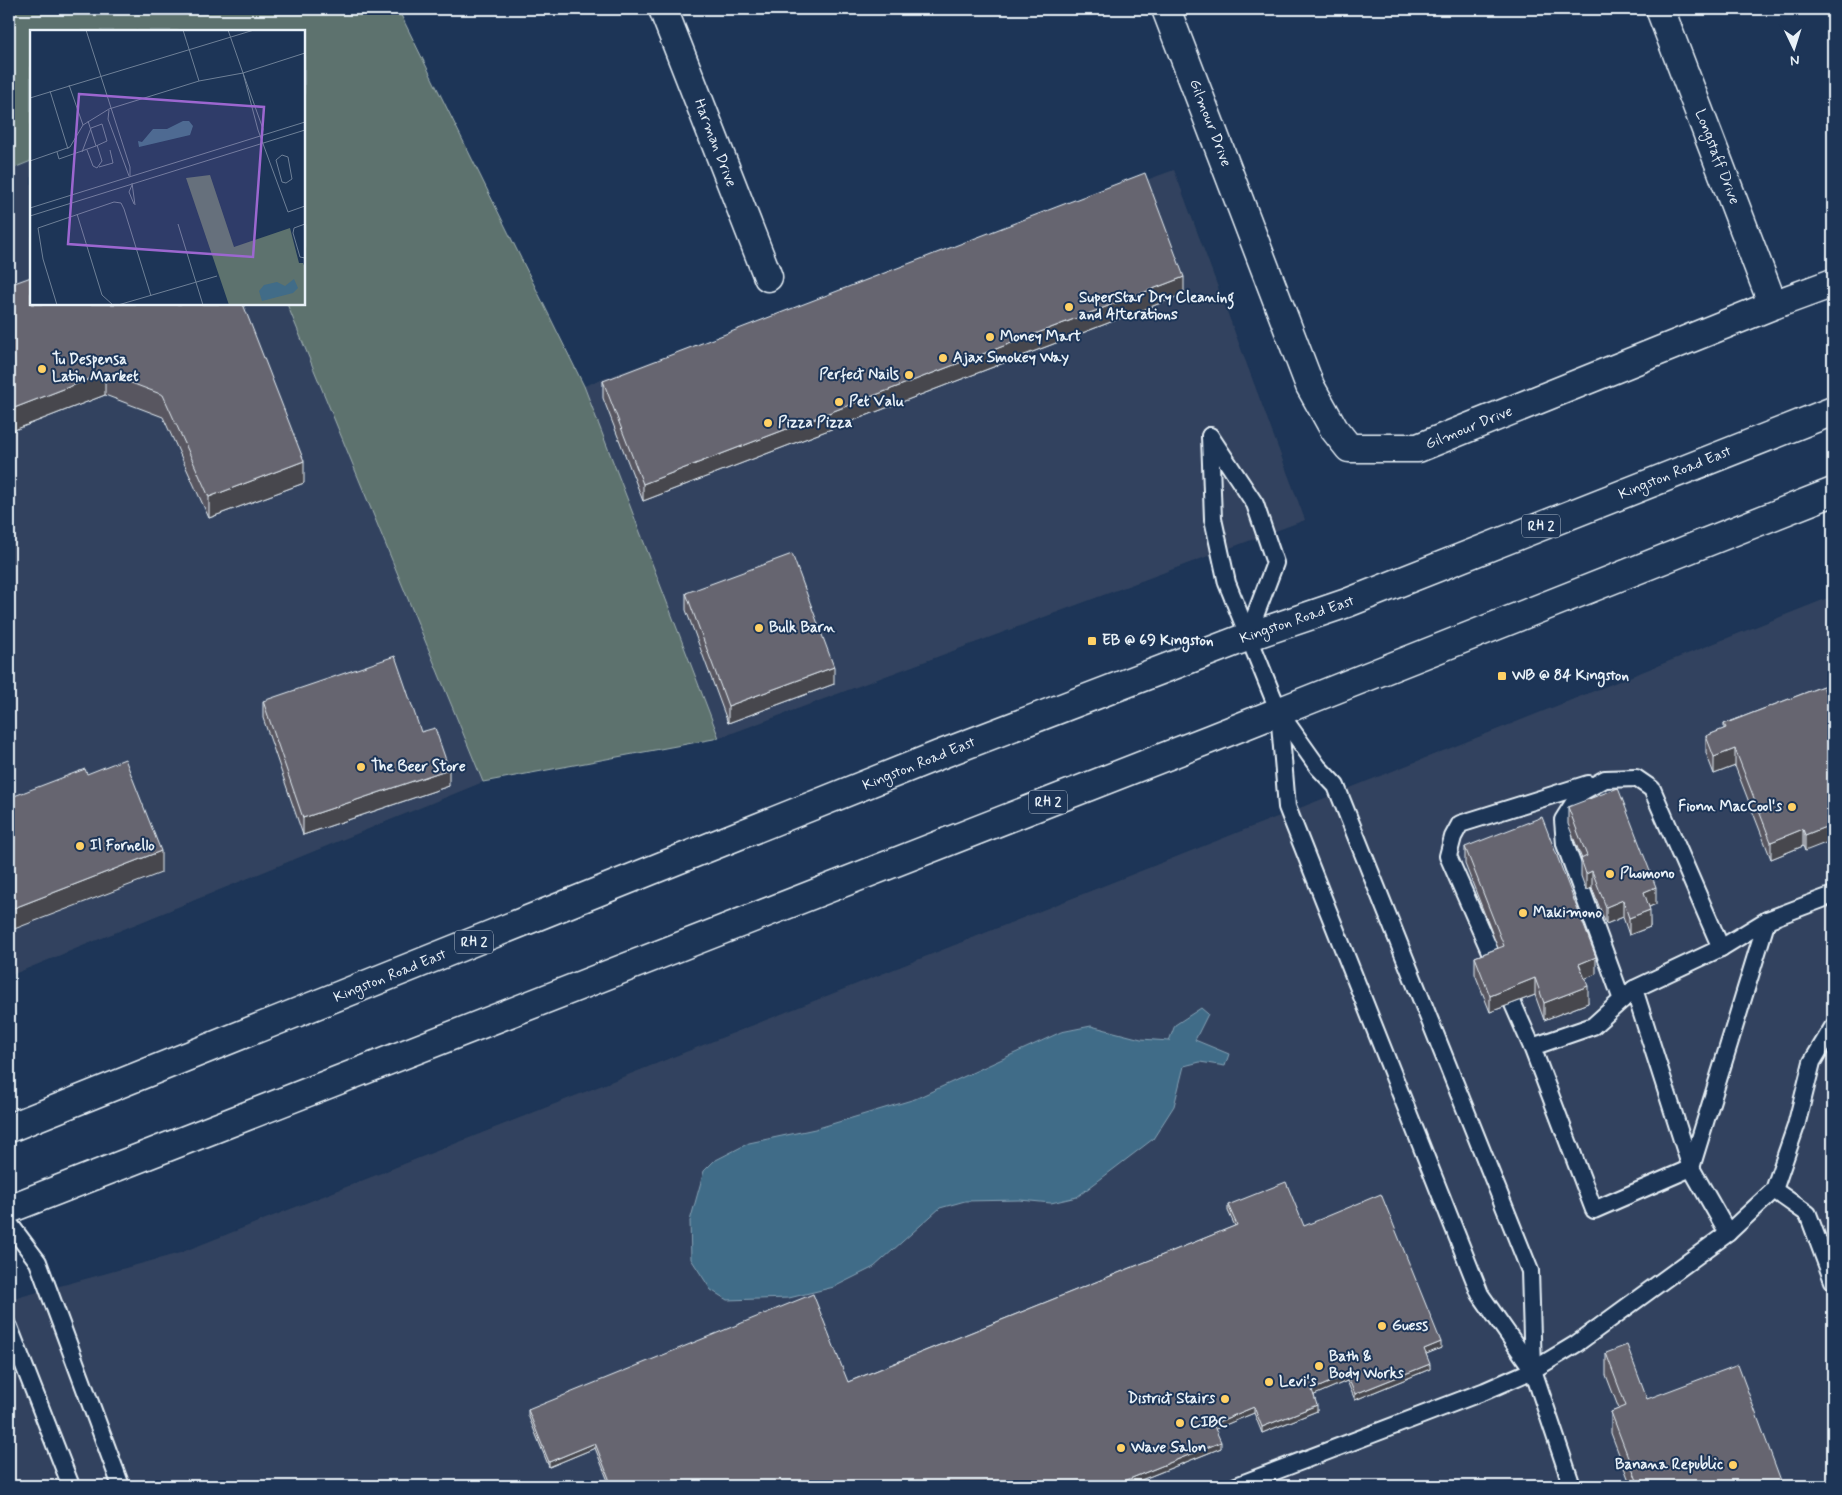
<svg xmlns="http://www.w3.org/2000/svg" width="1842" height="1495" font-family="Mynerve,sans-serif">
<style>
.built{fill:#33435e}
.green{fill:#5d726e;stroke:#a2b2b3}
.water{fill:#416c88;stroke:#84a1b5}
.lines{fill:none;stroke-linecap:round;stroke-linejoin:round}
.service-casing{stroke:#e8f1f8;stroke-width:20}
.minor-casing{stroke:#e8f1f8;stroke-width:31}
.primary-casing{stroke:#e8f1f8;stroke-width:31}
.service{stroke:#1d3557;stroke-width:16}
.minor{stroke:#1d3557;stroke-width:28}
.primary{stroke:#1d3557;stroke-width:28}
.wall{fill:#585760;stroke:#e8f1f8}
.shaded-wall{fill:#47474e;stroke:#e8f1f8}
.building{fill:#666570;stroke:#e8f1f8}
.poi-dot{fill:#ffd166;stroke:#1d3557;stroke-width:2}
.labels{text-anchor:middle;dominant-baseline:central;stroke-width:4;stroke-linejoin:round;paint-order:stroke}
.shield{fill:#1d3557;stroke:#abb9c8;stroke-width:1}
.shield-label{font-size:14px;font-weight:bold;fill:#e8f1f8}
.street-label{font-size:15px;fill:#e8f1f8;stroke:#1d3557}
.poi-label{font-size:15px;font-weight:bold;fill:#e8f1f8;stroke:#1d3557;text-anchor:start}
.inset-road{fill:none;stroke:#6e8097;stroke-width:1}
.view{fill:#9c67d0;fill-opacity:0.15;stroke:#9c67d0;stroke-width:2.5}
.inset-edge{fill:none;stroke:#e8f1f8;stroke-width:2.5}
</style>
<rect width="100%" height="100%" fill="#1d3557"/>
<filter id="ink" filterUnits="userSpaceOnUse"><feTurbulence type="fractalNoise" baseFrequency=".02" numOctaves="2"/><feDisplacementMap in="SourceGraphic" scale="10" xChannelSelector="R" yChannelSelector="G"/><feConvolveMatrix kernelMatrix="1 2 1 2 8 2 1 2 1" color-interpolation-filters="sRGB"/></filter>
<g filter="url(#ink)">
<g class="built">
<polygon points="31,161 31,304 287,304 483,782 9,976 9,170"/>
<polygon points="1174,170 1305,520 719,738 584,386"/>
<polygon points="1833,596 1833,1486 9,1486 9,1300 180,1253"/>
</g>
<polygon class="green" points="9,9 398,9 584,386 719,738 483,782 287,304 304,304 304,31 31,31 31,161 9,170"/>
<polygon class="water" points="1201,1008 1208,1014 1195,1040 1229,1054 1225,1066 1200,1062 1184,1066 1174,1106 1153,1139 1077,1197 1051,1203 1020,1200 965,1201 940,1208 874,1267 834,1287 789,1298 727,1300 711,1290 691,1259 690,1221 704,1171 714,1161 749,1143 815,1129 915,1099 1061,1032 1091,1026 1141,1039 1169,1041 1175,1025"/>
<g class="lines">
<g class="service-casing">
<g id="service">
<polyline points="1210,436 1213,519 1227,583 1279,712 1318,767 1336,786 1530,1271 1533,1370"/>
<polyline points="1210,436 1255,504 1275,563 1247,637"/>
<polyline points="1279,712 1287,807 1480,1294 1533,1370 1572,1486"/>
<polyline points="1496,965 1448,856 1453,837 1460,824 1588,784"/>
<polyline points="1634,989 1593,1026 1532,1047 1594,1210 1691,1168 1767,920"/>
<polyline points="1622,1000 1565,844 1563,820 1580,793 1605,779 1636,778 1652,789 1721,948"/>
<polyline points="1513,1004 1532,1047"/>
<polyline points="1774,1190 1808,1214 1833,1281"/>
<polyline points="9,1223 38,1262 121,1486"/>
<polyline points="1728,1233 1691,1168 1634,989 1721,948 1767,920 1833,895"/>
<polyline points="9,1327 71,1486"/>
<polyline points="1236,1486 1485,1391 1533,1370 1576,1344 1728,1233 1774,1190 1796,1126 1812,1062 1833,1027"/>
</g>
</g>
<g class="minor-casing">
<g id="minor">
<polyline points="663,9 768,277"/>
<polyline points="1166,9 1310,386 1334,429 1349,448 1418,448 1773,305 1833,283"/>
<polyline points="1660,9 1773,305"/>
</g>
</g>
<g class="primary-casing">
<g id="primary">
<polyline points="9,1128 939,755 1247,637 1347,603 1833,411"/>
<polyline points="9,1209 1210,739 1833,492"/>
</g>
</g>
<use href="#service" class="service"/>
<use href="#minor" class="minor"/>
<use href="#primary" class="primary"/>
</g>
<g class="wall">
<polygon points="9,285 304,483 209,518 163,417 105,395 9,432"/>
<polygon points="1184,294 643,501 603,398 603,381"/>
<polygon points="686,593 834,684 728,723 686,610"/>
<polygon points="1823,686 1805,851 1803,846 1771,859 1735,766 1714,774 1706,753 1706,736 1724,729 1724,724"/>
<polygon points="263,701 421,732 449,786 303,835 263,718"/>
<polygon points="1568,807 1656,904 1649,907 1650,927 1629,935 1623,917 1606,924 1592,888 1586,890 1581,876 1581,859 1582,859 1568,824"/>
<polygon points="1465,847 1596,974 1585,978 1588,1003 1544,1020 1535,995 1490,1012 1475,974 1475,957 1498,948 1465,864"/>
<polygon points="1228,1205 1304,1226 1441,1348 1426,1354 1430,1369 1355,1400 1347,1381 1314,1395 1317,1411 1262,1433 1254,1413 1215,1429 1221,1448 1126,1486 610,1486 595,1448 549,1467 528,1415 528,1410 848,1382 1235,1226 1228,1211"/>
<polygon points="1606,1353 1647,1399 1783,1486 1631,1486 1611,1433 1611,1412 1619,1409 1606,1375"/>
</g>
<g class="shaded-wall">
<polygon points="1184,277 1184,294 643,501 643,484"/>
<polygon points="105,373 105,395 9,432 9,410"/>
<polygon points="304,461 304,483 209,518 209,497"/>
<polygon points="834,667 834,684 728,723 728,706"/>
<polygon points="1735,749 1735,766 1714,774 1714,757"/>
<polygon points="449,769 449,786 303,835 303,818"/>
<polygon points="1833,824 1833,840 1805,851 1805,835"/>
<polygon points="1803,829 1803,846 1771,859 1771,842"/>
<polygon points="161,851 161,873 9,931 9,910"/>
<polygon points="1592,871 1592,888 1586,890 1586,874"/>
<polygon points="1656,887 1656,904 1644,909 1644,892"/>
<polygon points="1623,900 1623,917 1606,924 1606,907"/>
<polygon points="1650,910 1650,927 1629,935 1629,918"/>
<polygon points="1596,957 1596,974 1579,981 1579,964"/>
<polygon points="1535,978 1535,995 1490,1012 1490,996"/>
<polygon points="1588,986 1588,1003 1544,1020 1544,1003"/>
<polygon points="1441,1342 1441,1348 1424,1355 1424,1349"/>
<polygon points="1430,1364 1430,1369 1355,1400 1355,1394"/>
<polygon points="1347,1375 1347,1381 1312,1396 1312,1390"/>
<polygon points="1317,1405 1317,1411 1262,1433 1262,1427"/>
<polygon points="1254,1407 1254,1413 1213,1430 1213,1424"/>
<polygon points="1221,1442 1221,1448 1126,1486 1112,1486"/>
<polygon points="595,1443 595,1448 549,1467 549,1462"/>
</g>
<g class="building">
<polygon points="1145,173 1184,277 643,484 603,381"/>
<polygon points="31,277 31,304 243,304 304,461 209,497 163,395 105,373 9,410 9,285"/>
<polygon points="792,554 834,667 728,706 686,593"/>
<polygon points="395,656 421,732 435,728 449,769 303,818 263,701"/>
<polygon points="1823,686 1833,712 1833,824 1805,835 1803,829 1771,842 1735,749 1714,757 1706,736 1726,728 1724,724"/>
<polygon points="125,759 161,851 9,910 9,798 85,769 87,774"/>
<polygon points="1618,788 1656,887 1644,892 1650,910 1629,918 1623,900 1606,907 1592,871 1586,874 1581,859 1587,856 1568,807"/>
<polygon points="1542,817 1596,957 1579,964 1588,986 1544,1003 1535,978 1490,996 1475,957 1504,946 1465,847"/>
<polygon points="1286,1182 1304,1226 1381,1194 1441,1342 1424,1349 1430,1364 1355,1394 1347,1375 1312,1390 1317,1405 1262,1427 1254,1407 1213,1424 1221,1442 1112,1486 612,1486 595,1443 549,1462 528,1410 813,1294 848,1382 1237,1225 1228,1205"/>
<polygon points="1627,1345 1647,1399 1738,1365 1783,1486 1639,1486 1611,1412 1626,1406 1606,1353"/>
</g>
</g>
<g class="poi-dot">
<circle cx="1069" cy="307" r="5"/>
<circle cx="990" cy="337" r="5"/>
<circle cx="943" cy="358" r="5"/>
<circle cx="42" cy="369" r="5"/>
<circle cx="909" cy="375" r="5"/>
<circle cx="839" cy="402" r="5"/>
<circle cx="768" cy="423" r="5"/>
<circle cx="759" cy="628" r="5"/>
<rect x="1087" y="636" width="10" height="10" rx="2.5"/>
<rect x="1497" y="671" width="10" height="10" rx="2.5"/>
<circle cx="361" cy="767" r="5"/>
<circle cx="1792" cy="807" r="5"/>
<circle cx="80" cy="846" r="5"/>
<circle cx="1610" cy="874" r="5"/>
<circle cx="1523" cy="913" r="5"/>
<circle cx="1382" cy="1326" r="5"/>
<circle cx="1319" cy="1366" r="5"/>
<circle cx="1269" cy="1382" r="5"/>
<circle cx="1225" cy="1399" r="5"/>
<circle cx="1180" cy="1423" r="5"/>
<circle cx="1121" cy="1448" r="5"/>
<circle cx="1733" cy="1465" r="5"/>
</g>
<g class="labels">
<g class="shield">
<rect x="1522" y="514.5" width="38" height="23" rx="4"/>
<rect x="1029" y="790.5" width="38" height="23" rx="4"/>
<rect x="455" y="930.5" width="38" height="23" rx="4"/>
</g>
<g class="shield-label">
<text x="1541" y="526">RH 2</text>
<text x="1048" y="802">RH 2</text>
<text x="474" y="942">RH 2</text>
</g>
<g class="street-label">
<text transform="translate(1210 123) rotate(69)">Gilmour Drive</text>
<text transform="translate(715 143) rotate(69)">Harman Drive</text>
<text transform="translate(1717 157) rotate(69)">Longstaff Drive</text>
<text transform="translate(1469 428) rotate(-22)">Gilmour Drive</text>
<text transform="translate(1675 473) rotate(-22)">Kingston Road East</text>
<text transform="translate(1297 620) rotate(-19)">Kingston Road East</text>
<text transform="translate(919 764) rotate(-22)">Kingston Road East</text>
<text transform="translate(390 976) rotate(-22)">Kingston Road East</text>
</g>
<g class="poi-label">
<text x="1079" y="298">SuperStar Dry Cleaning<tspan x="1079" dy="17">and Alterations</tspan></text>
<text x="1000" y="337">Money Mart</text>
<text x="953" y="358">Ajax Smokey Way</text>
<text x="52" y="360">Tu Despensa<tspan x="52" dy="17">Latin Market</tspan></text>
<text x="899" y="375" text-anchor="end">Perfect Nails</text>
<text x="849" y="402">Pet Valu</text>
<text x="778" y="423">Pizza Pizza</text>
<text x="769" y="628">Bulk Barn</text>
<text x="1102" y="641">EB @ 69 Kingston</text>
<text x="1512" y="676">WB @ 84 Kingston</text>
<text x="371" y="767">The Beer Store</text>
<text x="1782" y="807" text-anchor="end">Fionn MacCool's</text>
<text x="90" y="846">Il Fornello</text>
<text x="1620" y="874">Phomono</text>
<text x="1533" y="913">Makimono</text>
<text x="1392" y="1326">Guess</text>
<text x="1329" y="1357">Bath &amp;<tspan x="1329" dy="17">Body Works</tspan></text>
<text x="1279" y="1382">Levi's</text>
<text x="1215" y="1399" text-anchor="end">District Stairs</text>
<text x="1190" y="1423">CIBC</text>
<text x="1131" y="1448">Wave Salon</text>
<text x="1723" y="1465" text-anchor="end">Banana Republic</text>
</g>
</g>
<g transform="translate(30 30)">
<rect width="275" height="275" fill="#1d3557"/>
<path d="M180,145L204,217L260,198L269,233H273L275,238V275H199L156,148Z" fill="#5d726e"/>
<path d="M153,91H159L163,96L160,105L109,117L108,111L112,112L123,99H137ZM264,249L268,258L263,263L232,271L229,261L234,255L247,252L255,256Z" fill="#416c88"/>
<path class="inset-road" d="M56,0L100,137V147M153,0L169,51M198,0L213,43L275,23M213,43L228,100L258,182L275,176M213,43L233,99L232,105M39,55L53,95M20,61L38,119M0,68L224,0M79,80L78,89L99,146M57,120L63,136L67,138L72,131L67,115M27,122L29,129L66,116L58,91M52,122L61,98L72,94L77,111L66,116M252,125L258,127L262,149L256,153L252,152L246,130ZM0,131L40,117L53,95L79,79L169,51L213,43M69,137L83,133L80,120M102,153L105,175M102,155L99,162L104,174M0,178L275,92M47,184L72,265L83,275M0,186L275,100M148,194L173,275M275,194L264,198L263,203L270,227L275,228M27,275L13,229L8,198L84,172L91,173L94,179L121,266M88,275L187,246"/>
<path class="view" d="M49,64L234,77L223,227L38,214Z"/>
<rect width="275" height="275" class="inset-edge"/>
</g>
<rect width="1842" height="1495" fill="none" stroke="#1d3557" stroke-width="30"/>
<rect x="15" y="15" width="1812" height="1465" fill="none" stroke="#e8f1f8" stroke-width="2" filter="url(#ink)"/>
<g transform="translate(1794 48) rotate(176)" stroke="#1d3557" stroke-width="4" paint-order="stroke">
<path d="M0-4L9 19L0 12L-9 19Z" fill="#e8f1f8"/>
<text y="-8" font-size="14" font-weight="bold" text-anchor="middle" fill="#e8f1f8">N</text>
</g>
</svg>
